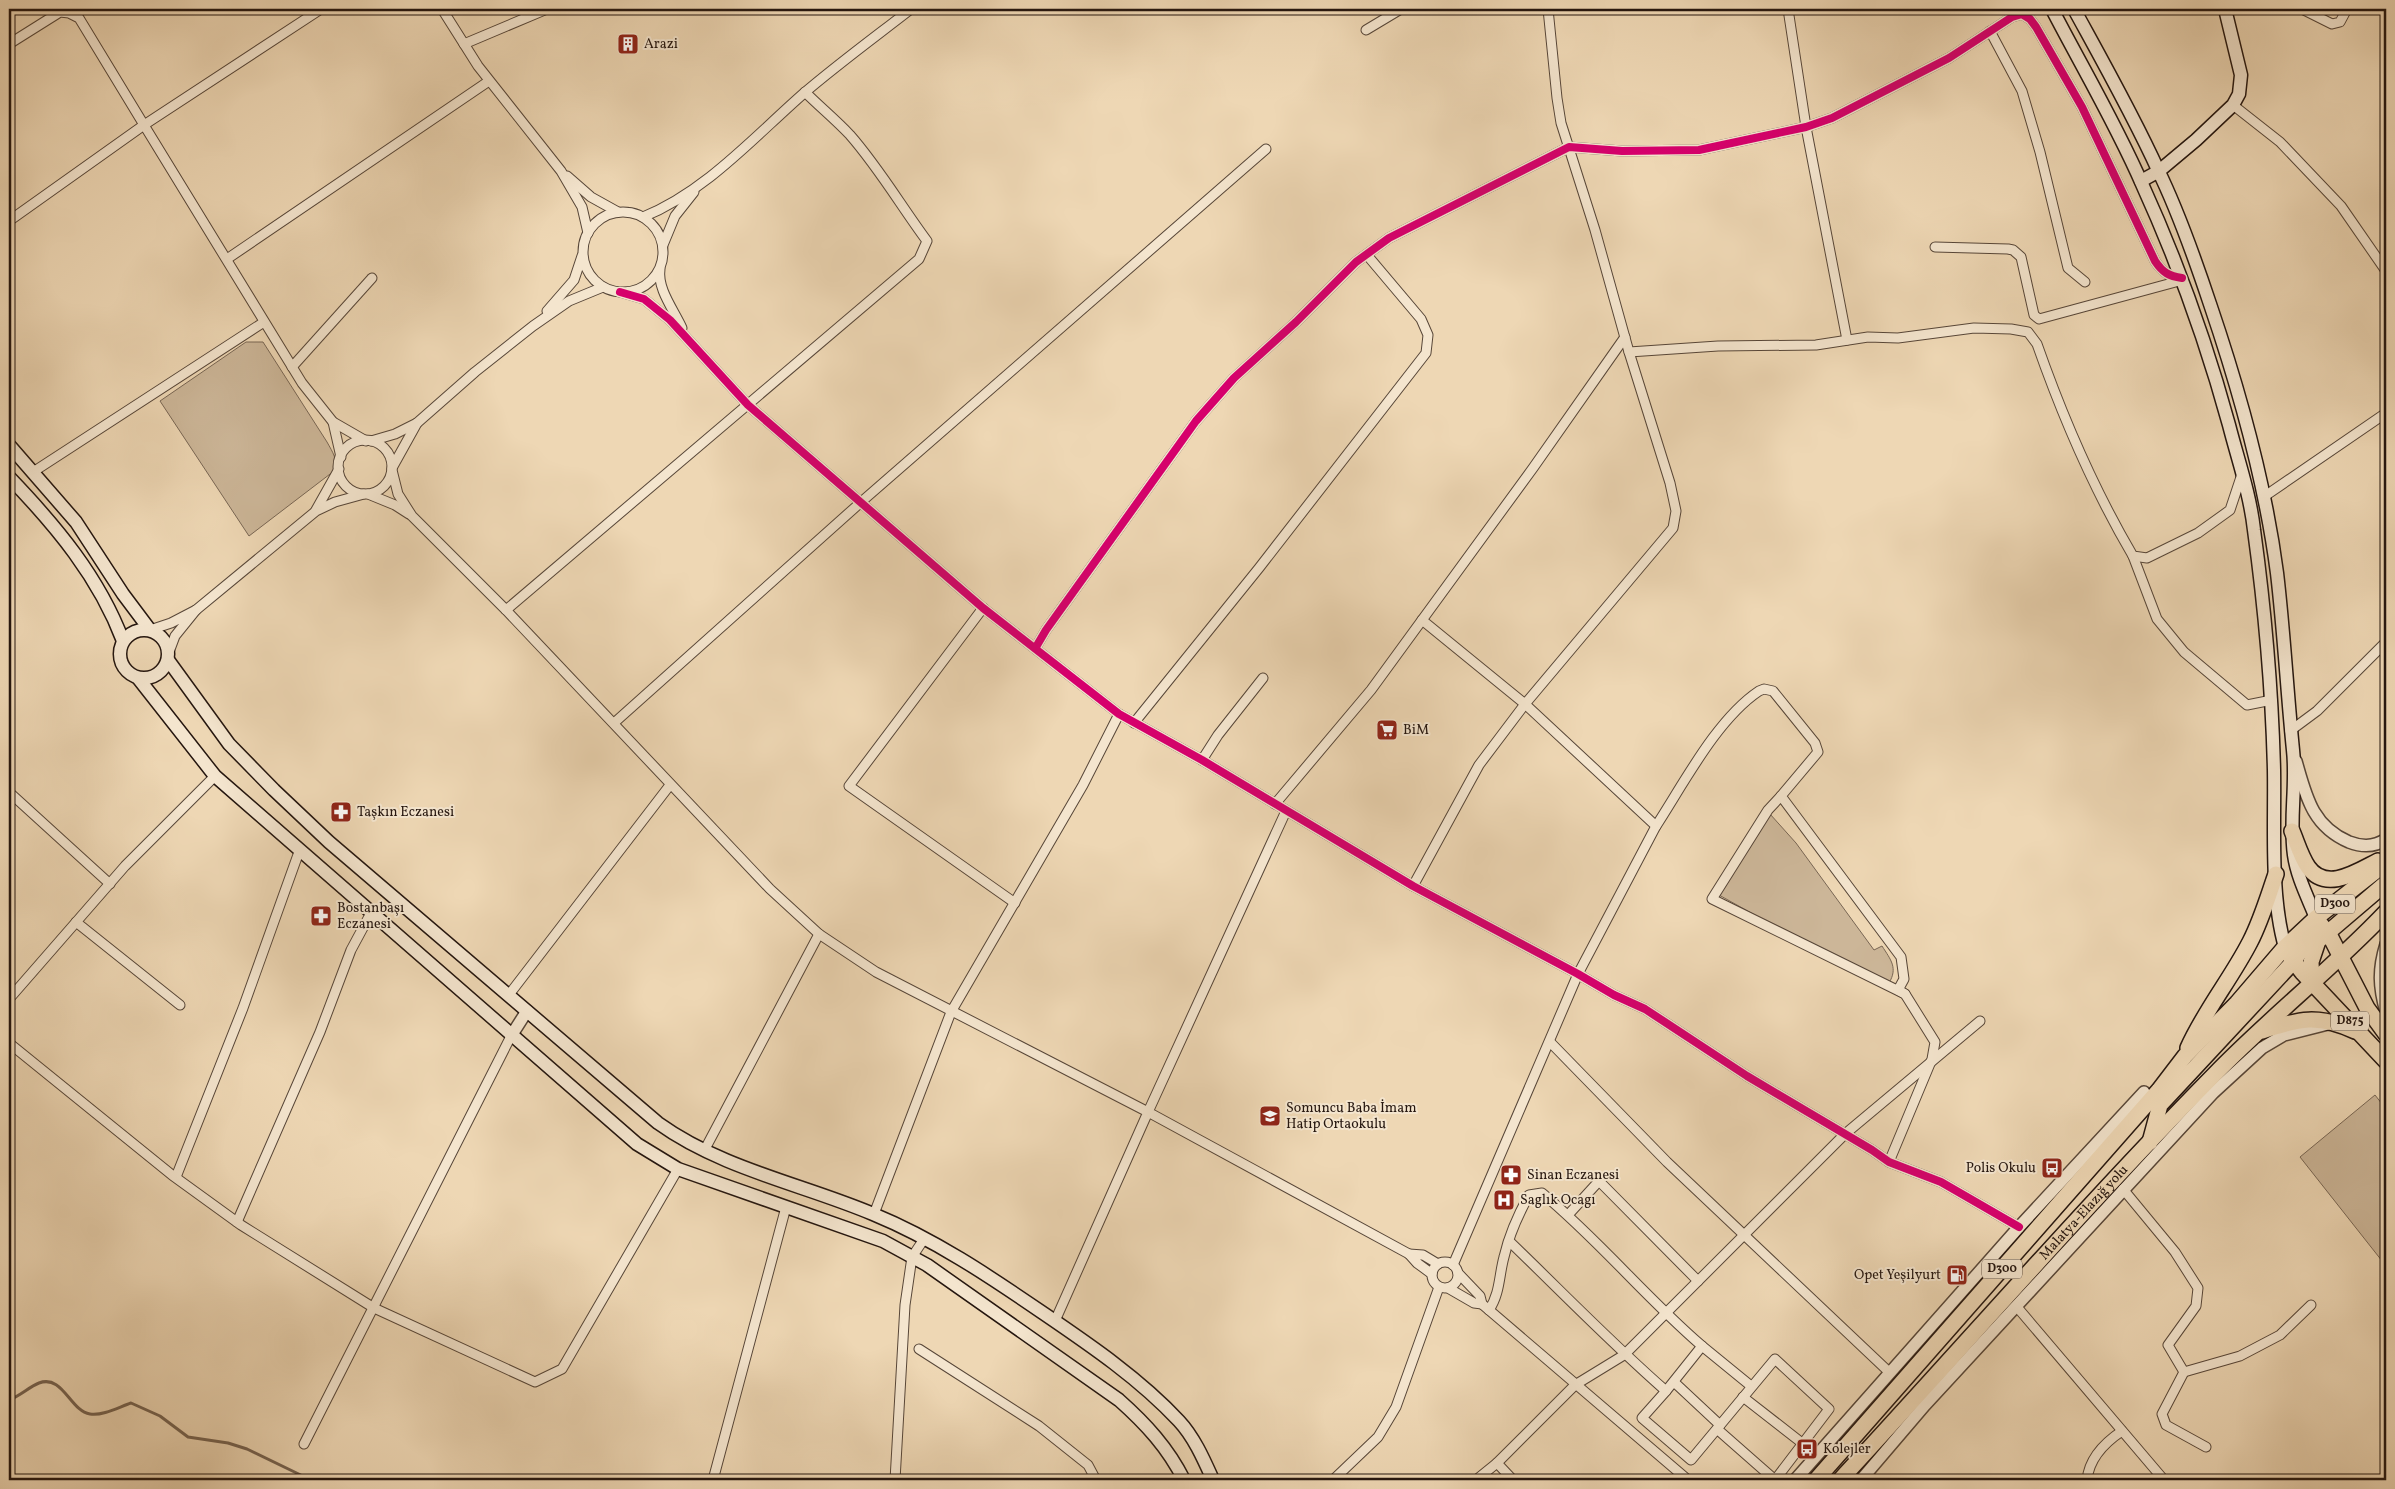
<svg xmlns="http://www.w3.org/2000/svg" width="2395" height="1489" font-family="Vollkorn,serif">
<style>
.green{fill:#ccb698;stroke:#786654}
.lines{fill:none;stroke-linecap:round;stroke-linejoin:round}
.stream{stroke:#756250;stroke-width:3}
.minor-casing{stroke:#574638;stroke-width:11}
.tertiary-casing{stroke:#574638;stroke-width:14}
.secondary-casing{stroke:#25160f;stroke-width:15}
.trunk-casing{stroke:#25160f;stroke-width:18}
.minor{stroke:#f4e5ce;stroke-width:9}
.tertiary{stroke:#f4e5ce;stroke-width:11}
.secondary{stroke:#f4e5ce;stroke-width:12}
.trunk{stroke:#eed7b4;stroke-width:15}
.cycleway-casing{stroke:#f4e5ce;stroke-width:11}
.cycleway{stroke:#d6006c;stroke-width:8}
.labels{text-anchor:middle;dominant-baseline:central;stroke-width:4;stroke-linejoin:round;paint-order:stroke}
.shield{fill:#f4e5ce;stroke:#635448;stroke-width:1}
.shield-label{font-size:12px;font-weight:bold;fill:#25160f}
.poi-label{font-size:14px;fill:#25160f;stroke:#f4e5ce;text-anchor:start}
.street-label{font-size:14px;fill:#25160f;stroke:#f4e5ce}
</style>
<rect width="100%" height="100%" fill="#eed7b4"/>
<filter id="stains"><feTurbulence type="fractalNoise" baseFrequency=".004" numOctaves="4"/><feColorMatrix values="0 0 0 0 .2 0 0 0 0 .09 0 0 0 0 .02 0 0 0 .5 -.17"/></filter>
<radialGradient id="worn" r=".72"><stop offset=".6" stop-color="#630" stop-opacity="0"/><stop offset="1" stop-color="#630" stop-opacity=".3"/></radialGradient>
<g class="green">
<path d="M246,342H263L327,442C333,453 338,459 334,471L249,536L160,401Z"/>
<path d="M1770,814L1796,843L1874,950L1882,946C1891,960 1898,968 1889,983L1882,986L1719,895Z"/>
<polygon points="2375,1095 2386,1109 2386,1266 2300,1157"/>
</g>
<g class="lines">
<path class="stream" d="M9,1400C20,1396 29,1387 39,1383C63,1374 70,1411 90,1414C103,1416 119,1407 131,1403L160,1416L188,1437L228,1443L247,1449L311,1480"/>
<g class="minor-casing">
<g id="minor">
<polyline points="442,9 478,66 561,171 582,207 588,233"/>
<polyline points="1788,9 1806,127 1847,340"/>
<polyline points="2302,9 2332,24 2340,22 2347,9"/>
<polyline points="1366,30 1401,9"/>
<polyline points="1990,31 2022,91 2040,152 2068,268 2085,282"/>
<polyline points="9,44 60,12 69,13 79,18 144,125 321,9"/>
<polyline points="464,44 547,9"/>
<polyline points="2233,105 2280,142 2341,206 2386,271"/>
<polyline points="567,176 591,197 618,212"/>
<circle cx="623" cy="252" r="40"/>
<path d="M643,217C705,192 753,138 803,94C838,64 875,37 911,9"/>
<polyline points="9,221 144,125 302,383 333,422 366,441"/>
<polyline points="663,245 675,216 694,192"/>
<polyline points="1935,247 2008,249 2013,250 2021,257 2034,315 2039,319 2183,280"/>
<polyline points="227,259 489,81"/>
<path d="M660,269C657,289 674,310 682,328"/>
<polyline points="620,292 644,299 670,320 748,405 983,608 1119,714 1202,760 1413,886 1578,974 1614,995 1645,1009 1747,1076 1872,1150 1889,1162 1941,1182 2019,1227"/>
<polyline points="547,311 574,280 582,256"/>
<path d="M1629,352L1718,346L1816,345L1868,337L1898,338L1974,328L2011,329L2028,332L2037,344C2063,418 2093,488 2133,556L2147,558L2198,533L2230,510L2242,474"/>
<polyline points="292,367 372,278"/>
<polyline points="333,422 341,457"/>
<circle cx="365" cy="467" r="27"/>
<polyline points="371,441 395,434 417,423"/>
<polyline points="392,468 417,423 475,372 533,326 569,301 603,287"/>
<polyline points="392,470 398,494 412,516 506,610 770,889 819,934 876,972 1148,1112 1055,1321"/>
<polyline points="33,472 264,322"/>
<polyline points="368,494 395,505 409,514"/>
<polyline points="2265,496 2386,413"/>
<polyline points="316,510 339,469"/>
<polyline points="2133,556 2157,619 2184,652 2247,705 2272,700"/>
<polyline points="983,608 849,786 1015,903"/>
<polyline points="196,610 316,511 335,502 364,494"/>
<path d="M506,610L919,259L927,241C901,206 879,168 850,135C836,120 820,107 805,92"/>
<polyline points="1422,620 1525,704 1656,826 1578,974 1453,1265"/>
<polyline points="150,630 171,623 196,610 175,636 169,652"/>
<path d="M1036,647L1046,630L1196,421L1234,378L1296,322L1356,262L1389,238L1569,147L1622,151L1699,150L1806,127L1832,118L1949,58L2012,17L2022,14L2030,19L2036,27L2082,107L2155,261C2163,273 2169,276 2182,278"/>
<polyline points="614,723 860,503 1266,149"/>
<polyline points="1134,723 1259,568 1426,353 1428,335 1421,319 1367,255"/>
<polyline points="2290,731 2317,711 2386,642"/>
<polyline points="1202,760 1218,735 1263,678"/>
<polyline points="9,792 110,884"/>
<polyline points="1781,796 1768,810 1712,899 1905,994 1935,1042 1932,1059 1889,1162"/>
<polyline points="1275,804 1371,690 1533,468 1625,337"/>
<polyline points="1286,811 1148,1112 1409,1254"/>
<path d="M1656,826C1684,783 1717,719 1759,691L1764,689L1773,691L1815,743L1818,752L1781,796L1901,957L1904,979L1898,990L1905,994"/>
<polyline points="1413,886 1479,765 1525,704 1673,528 1676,511 1670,483 1629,352 1595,230 1561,123 1557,98 1548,9"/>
<polyline points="76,922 180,1005"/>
<polyline points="508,996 670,785"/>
<polyline points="9,999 125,866 215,776"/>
<polyline points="1550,1042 1667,1162 1889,1372"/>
<polyline points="9,1043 172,1175 241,1225 374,1308 535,1382 562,1369 678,1169"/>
<polyline points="704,1151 819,934"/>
<polyline points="176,1177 243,1008 300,849"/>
<polyline points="2123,1189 2175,1252 2198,1288 2196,1306 2168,1345 2184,1372 2162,1414 2166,1425 2206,1447"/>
<polyline points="874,1214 951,1012 1083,785 1119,714"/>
<polyline points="1568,1215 1599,1181 1698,1281"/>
<polyline points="237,1222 320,1032 351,950 372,911"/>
<path d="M1509,1241C1561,1291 1611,1343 1666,1391L1702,1346L1751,1386"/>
<circle cx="1445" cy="1275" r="13"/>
<polyline points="1432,1274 1417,1263 1409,1254 1423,1255 1438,1264"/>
<polyline points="1448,1288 1474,1303 1482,1304 1480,1296 1458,1273"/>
<polyline points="1482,1304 1688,1480"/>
<polyline points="2017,1307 2164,1480"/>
<path d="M1489,1310C1500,1294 1499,1275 1504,1257C1509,1235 1518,1215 1529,1195L1542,1193C1599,1240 1646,1298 1702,1346"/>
<polyline points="919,1349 1039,1426 1088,1465 1096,1480"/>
<polyline points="2184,1372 2240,1356 2280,1335 2311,1305"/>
<polyline points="1674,1382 1720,1425"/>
<polyline points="1666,1391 1642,1418 1691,1460 1775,1359 1829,1409 1775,1480 1717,1429"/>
<polyline points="1743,1397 1802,1443"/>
<polyline points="304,1444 511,1036"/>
<polyline points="713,1480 786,1207"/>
<polyline points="895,1480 905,1305 912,1257 924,1239"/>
<polyline points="1333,1480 1378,1437 1396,1407 1439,1287"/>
<polyline points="1476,1480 1497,1463"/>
<polyline points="1513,1480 1497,1463 1575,1385 1624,1355 1845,1134 1980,1021"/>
<path d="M2087,1480C2089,1459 2104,1443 2122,1431"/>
</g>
</g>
<g class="tertiary-casing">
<g id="tertiary">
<path d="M2296,761C2306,796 2312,826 2349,842C2362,847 2375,847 2386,839"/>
<path d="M2386,944C2378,970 2379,987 2386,1012"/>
<polyline points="511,1036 527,1011"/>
<polyline points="1795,1480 2019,1227 2144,1092"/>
<polyline points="1861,1480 1925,1405 2213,1093 2262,1048 2284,1035 2328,1024"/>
</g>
</g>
<g class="secondary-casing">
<g id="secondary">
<path d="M2052,9C2082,67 2116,124 2142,184C2178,263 2206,341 2229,425C2238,460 2250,494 2254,530C2265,610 2272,690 2274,770C2275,825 2270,895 2285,947"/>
<path d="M2074,9C2103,62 2133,115 2158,170C2179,213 2195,259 2210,304C2240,392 2265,481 2277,573C2284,632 2287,691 2293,750C2297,785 2289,820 2294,855C2297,877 2308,898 2316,918"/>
<polyline points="2141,181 2159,171 2196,140 2233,105 2239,94 2241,75 2225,9"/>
<polyline points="9,445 76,522 123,594 150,630"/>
<path d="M9,477C56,526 99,577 123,641"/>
<circle cx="144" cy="654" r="24"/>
<path d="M168,660L229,744L274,790L329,842L658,1123C722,1169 802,1184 873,1214C934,1239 989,1276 1043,1313C1090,1345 1140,1379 1179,1421C1194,1437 1204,1460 1213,1480"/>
<path d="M138,678L215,776L637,1144L678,1169L883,1241L927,1265L1119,1400C1146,1424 1168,1448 1184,1480"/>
</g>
</g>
<g class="trunk-casing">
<g id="trunk">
<path d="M2292,831C2297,843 2301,857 2308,867C2326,893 2358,871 2378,861"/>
<polyline points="2316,918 2330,936 2367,1008 2386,1034"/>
<polyline points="2289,955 2302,972 2386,1061"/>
<polyline points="2312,982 2311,962 2318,941 2386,883"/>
<path d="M2262,1031C2299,1019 2318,1014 2355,1031"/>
<path d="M2188,1048C2205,1010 2231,979 2250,942C2261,921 2268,897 2276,874"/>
<polyline points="2150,1142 2160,1105 2293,962 2308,940 2315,922"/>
<polyline points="1816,1480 2159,1090 2185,1056 2237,1003 2285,947 2316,918 2386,863"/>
<path id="s1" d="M1840,1480C1965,1345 2085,1206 2214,1075C2269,1018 2332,969 2386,912"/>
</g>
</g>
<use href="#minor" class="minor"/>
<use href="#tertiary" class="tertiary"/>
<use href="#secondary" class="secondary"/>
<use href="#trunk" class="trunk"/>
<g class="cycleway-casing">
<g id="cycleway">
<polyline points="620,292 644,299 670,320 748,405 983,608 1119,714 1202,760 1413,886 1578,974 1614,995 1645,1009 1747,1076 1872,1150 1889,1162 1941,1182 2019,1227"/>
<path d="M1036,647L1046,630L1196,421L1234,378L1296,322L1356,262L1389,238L1569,147L1622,151L1699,150L1806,127L1832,118L1949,58L2012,17L2022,14L2030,19L2036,27L2082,107L2155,261C2163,273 2169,276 2182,278"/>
</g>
</g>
<use href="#cycleway" class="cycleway"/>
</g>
<defs>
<g id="building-square" transform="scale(1.125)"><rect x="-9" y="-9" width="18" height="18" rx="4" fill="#8f2418" stroke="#f4e5ce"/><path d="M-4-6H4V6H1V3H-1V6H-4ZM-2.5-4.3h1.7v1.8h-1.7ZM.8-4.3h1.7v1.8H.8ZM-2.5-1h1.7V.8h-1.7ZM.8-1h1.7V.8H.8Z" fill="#fff"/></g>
<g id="supermarket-square" transform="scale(1.125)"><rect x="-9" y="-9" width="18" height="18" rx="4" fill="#8f2418" stroke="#f4e5ce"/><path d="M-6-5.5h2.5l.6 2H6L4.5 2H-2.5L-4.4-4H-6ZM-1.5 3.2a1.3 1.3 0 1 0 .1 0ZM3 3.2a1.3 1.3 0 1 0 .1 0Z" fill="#fff"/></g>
<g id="pharmacy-square" transform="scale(1.125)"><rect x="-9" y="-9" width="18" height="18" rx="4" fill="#8f2418" stroke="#f4e5ce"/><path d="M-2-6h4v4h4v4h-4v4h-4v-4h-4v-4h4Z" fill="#fff"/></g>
<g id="school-square" transform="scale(1.125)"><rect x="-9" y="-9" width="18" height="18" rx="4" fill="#8f2418" stroke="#f4e5ce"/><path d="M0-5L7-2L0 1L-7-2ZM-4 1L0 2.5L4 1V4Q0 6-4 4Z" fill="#fff"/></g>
<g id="bus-square" transform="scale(1.125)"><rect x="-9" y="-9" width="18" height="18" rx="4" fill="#8f2418" stroke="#f4e5ce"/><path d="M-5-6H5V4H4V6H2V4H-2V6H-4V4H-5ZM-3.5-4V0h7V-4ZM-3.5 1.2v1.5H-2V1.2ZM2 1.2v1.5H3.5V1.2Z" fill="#fff"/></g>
<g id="hospital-square" transform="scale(1.125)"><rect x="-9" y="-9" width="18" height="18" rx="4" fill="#8f2418" stroke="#f4e5ce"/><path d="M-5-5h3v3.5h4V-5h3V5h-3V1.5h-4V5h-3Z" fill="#fff"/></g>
<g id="fuel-square" transform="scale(1.125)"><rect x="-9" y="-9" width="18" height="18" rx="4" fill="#8f2418" stroke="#f4e5ce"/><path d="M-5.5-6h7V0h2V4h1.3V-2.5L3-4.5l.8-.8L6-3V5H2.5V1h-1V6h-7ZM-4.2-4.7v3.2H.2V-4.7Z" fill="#fff"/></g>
</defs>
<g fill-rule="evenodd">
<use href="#building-square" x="628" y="44"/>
<use href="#supermarket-square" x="1387" y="730"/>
<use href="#pharmacy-square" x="341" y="812"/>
<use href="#pharmacy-square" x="321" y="916"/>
<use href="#school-square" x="1270" y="1116"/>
<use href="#bus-square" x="2052" y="1168"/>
<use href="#pharmacy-square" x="1511" y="1175"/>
<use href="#hospital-square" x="1504" y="1200"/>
<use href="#fuel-square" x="1957" y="1275"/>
<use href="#bus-square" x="1807" y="1449"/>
</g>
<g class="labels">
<g class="shield">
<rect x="2315" y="894.5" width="40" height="19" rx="4"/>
<rect x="2331" y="1011.5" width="38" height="19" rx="4"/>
<rect x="1982" y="1259.5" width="40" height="19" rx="4"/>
</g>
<g class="shield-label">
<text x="2335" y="904">D300</text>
<text x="2350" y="1021">D875</text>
<text x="2002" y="1269">D300</text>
</g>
<g class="poi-label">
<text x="644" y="44">Arazi</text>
<text x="1403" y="730">BiM</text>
<text x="357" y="812">Taşkın Eczanesi</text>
<text x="337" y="908">Bostanbaşı<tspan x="337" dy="16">Eczanesi</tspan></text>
<text x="1286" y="1108">Somuncu Baba İmam<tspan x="1286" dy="16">Hatip Ortaokulu</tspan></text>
<text x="2036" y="1168" text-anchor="end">Polis Okulu</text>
<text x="1527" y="1175">Sinan Eczanesi</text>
<text x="1520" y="1200">Saglık Ocagı</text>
<text x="1941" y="1275" text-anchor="end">Opet Yeşilyurt</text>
<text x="1823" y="1449">Kolejler</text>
</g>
<g class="street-label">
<text stroke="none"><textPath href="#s1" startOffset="362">Malatya-Elazığ yolu</textPath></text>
</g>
</g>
<rect width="2395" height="1489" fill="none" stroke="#eed7b4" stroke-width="30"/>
<rect x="10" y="10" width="2375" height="1469" fill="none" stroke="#25160f" stroke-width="2.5"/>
<rect x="15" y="15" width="2365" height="1459" fill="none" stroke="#25160f"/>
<rect width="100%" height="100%" filter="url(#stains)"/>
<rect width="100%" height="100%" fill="url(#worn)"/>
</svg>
